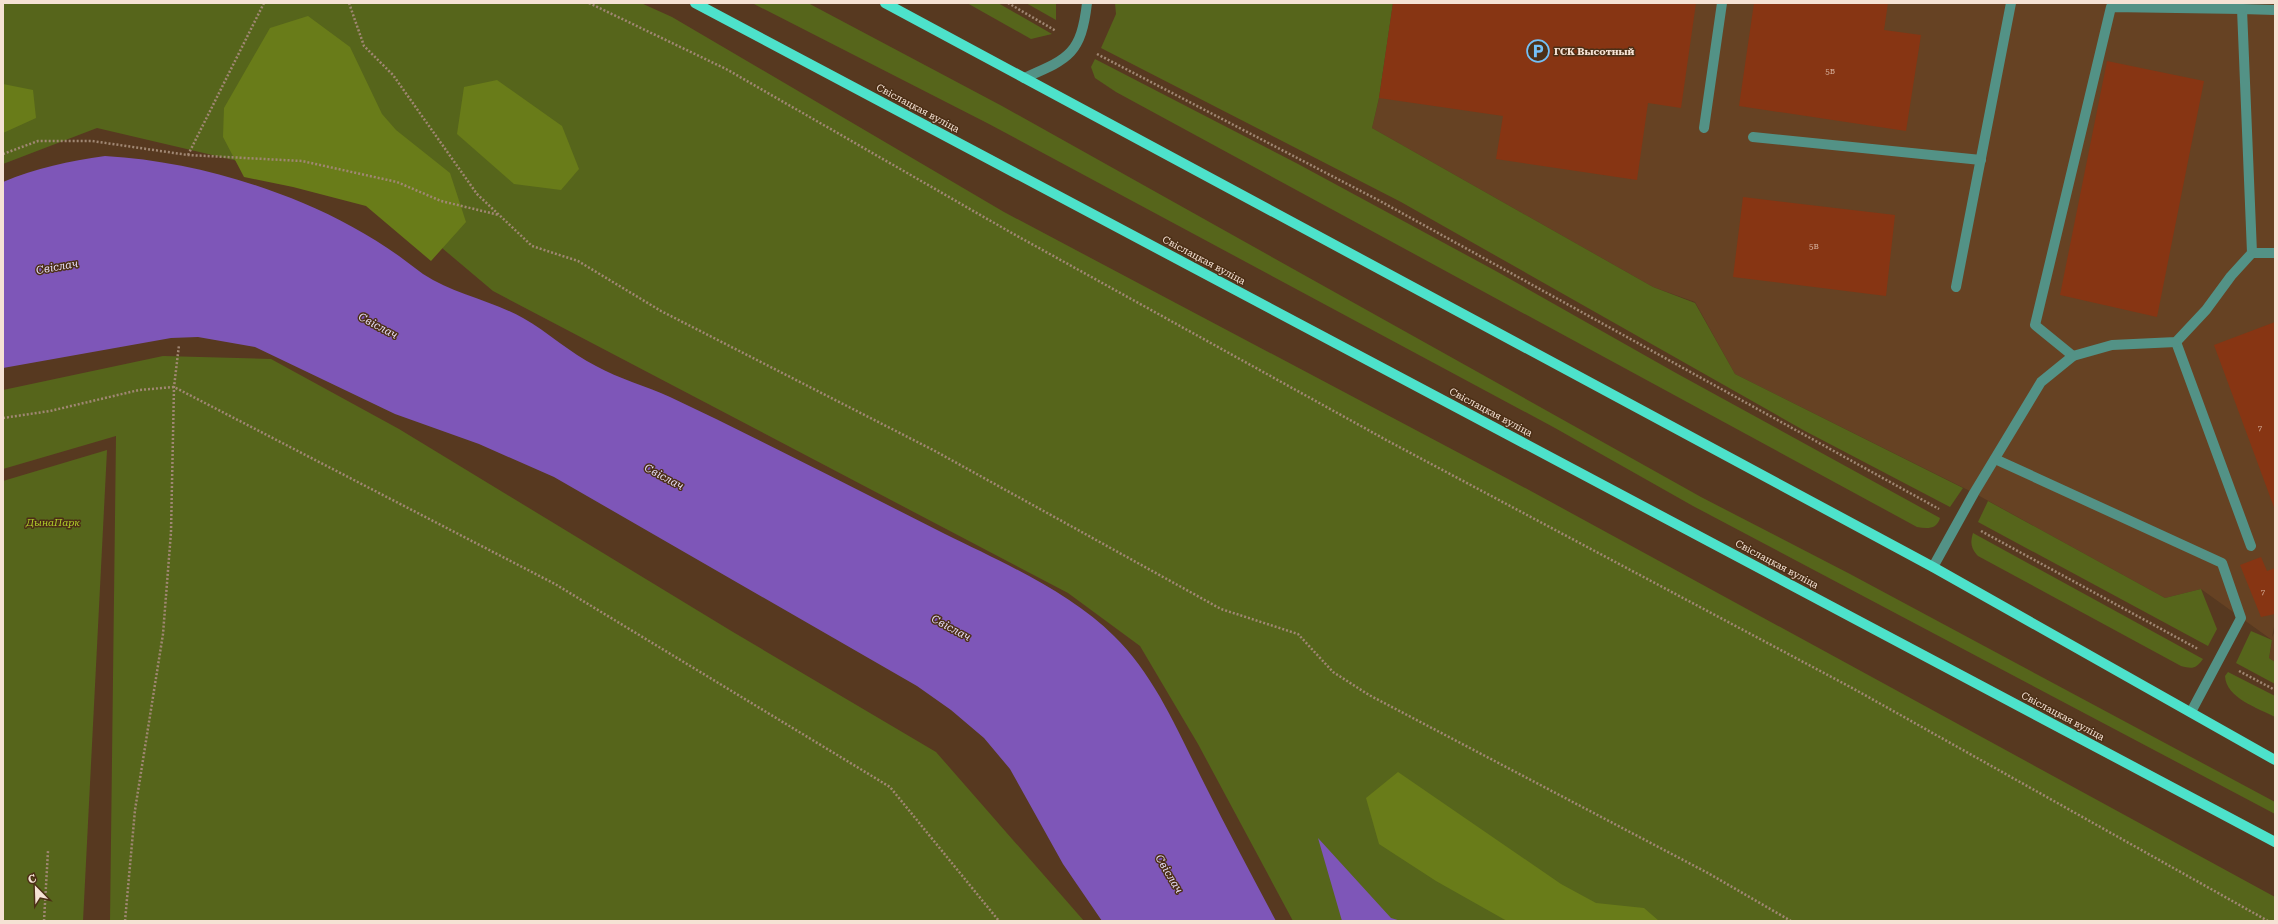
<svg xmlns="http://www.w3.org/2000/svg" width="2278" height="924" font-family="'Roboto Serif',serif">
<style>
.built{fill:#664223}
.green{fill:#56651b}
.forest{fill:#697c19}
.water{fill:#7e56b8}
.building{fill:#873513}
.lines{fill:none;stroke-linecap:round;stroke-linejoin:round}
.path{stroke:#a08773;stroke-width:2.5;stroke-dasharray:2 2;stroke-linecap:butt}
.minor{stroke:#539286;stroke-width:10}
.major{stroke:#4de2cb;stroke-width:10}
.labels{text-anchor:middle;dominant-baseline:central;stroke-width:3;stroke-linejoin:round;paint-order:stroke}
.number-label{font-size:8px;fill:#dab7a4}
.poi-label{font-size:10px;font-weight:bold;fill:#f5e2d4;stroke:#4c2f16;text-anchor:start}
.street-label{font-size:10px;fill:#f5e2d4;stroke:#4c2f16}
.park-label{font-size:10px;font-style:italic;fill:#b1d12a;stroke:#4c2f16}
.water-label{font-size:11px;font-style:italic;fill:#e4dbf5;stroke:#4c2f16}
</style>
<rect width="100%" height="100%" fill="#573920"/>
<polygon class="built" points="1393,3 2275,3 2275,622 2272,637 2275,631 2275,662 2269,658 2272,640 2201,589 2165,598 1974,493 1735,374 1695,302 1653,287 1372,128 1379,98"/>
<g class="green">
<polygon points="3,3 641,3 672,17 1004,212 1529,490 2275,897 2275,921 1293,921 1198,744 1140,646 1068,593 493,291 378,194 97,128 3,164"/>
<polygon points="752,3 808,3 1002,106 1701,497 1850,574 2275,802 2275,814 1693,506 1555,428 989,124"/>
<polygon points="967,3 998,3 1052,34 1031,39"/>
<polygon points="1026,3 1056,3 1056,20"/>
<polygon points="1115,3 1393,3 1379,98 1372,128 1653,287 1695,303 1735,374 1963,488 1950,507 1805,431 1401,202 1101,48 1116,14"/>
<path d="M1095,59L1298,164L1494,270L1676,373L1940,518C1937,529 1928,529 1917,527L1116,92L1095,78L1091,67Z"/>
<polygon points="163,356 271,359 399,429 733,632 936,752 1084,921 110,921 116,436 3,469 3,390"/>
<polygon points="107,450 83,921 3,921 3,481"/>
<polygon points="1988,501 2165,598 2201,589 2217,629 2208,646 1978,522"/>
<path d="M1973,533L2203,659C2196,669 2192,669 2181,666L1978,556C1971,548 1970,543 1973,533Z"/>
<polygon points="2251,631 2272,640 2269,658 2275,662 2275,684 2236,663"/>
<path d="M2228,672L2275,696V717C2258,708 2226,698 2225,676Z"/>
</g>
<g class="forest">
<polygon points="308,16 350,47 382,114 396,130 450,173 466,222 431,261 366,206 293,187 244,177 223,137 224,108 270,28"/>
<polygon points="497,80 562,126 579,169 561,190 514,184 457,134 464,87"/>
<polygon points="3,84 33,90 36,118 3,133"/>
<polygon points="1398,772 1561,884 1596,903 1644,908 1659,921 1507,921 1436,881 1379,844 1366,798"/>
</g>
<g class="water">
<path d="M105,156C173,160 241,177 303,203C337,217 369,235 399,256C407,262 415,268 423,274C453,294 491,300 523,318C548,332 570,353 596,366C619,379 646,386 670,397C763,441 854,488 945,534C1000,561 1070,592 1114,636C1156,677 1179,734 1205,785C1228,831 1252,876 1276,921H1102L1063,864L1010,769L984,738L951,710L917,686L554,477L479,444L395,414L255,347L198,337L171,338L3,368V182C36,168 69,161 105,156Z"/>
<polygon points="1318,838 1391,918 1401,921 1342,921"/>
</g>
<g class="building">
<polygon points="1393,3 1696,3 1681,108 1648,103 1637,180 1496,159 1503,116 1379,98"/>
<polygon points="1754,3 1888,3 1884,30 1921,35 1906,131 1739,106"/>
<polygon points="2107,61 2204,81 2157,317 2060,295"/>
<polygon points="1743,197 1895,215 1886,296 1733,277"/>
<polygon points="2275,322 2275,510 2214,345"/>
<polygon points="2261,557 2267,571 2275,568 2275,614 2261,617 2240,565"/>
</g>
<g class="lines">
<g class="path">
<polyline points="349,3 364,46 393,75 477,194 532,246 578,261 661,311 935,451 1221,609 1298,634 1333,672 1369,695 1706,872 1791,921"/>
<polyline points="589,3 726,69 1010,232 1388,441 1854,689 2268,921"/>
<polyline points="1008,3 1056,31"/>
<polyline points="1097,54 1380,201 1939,509"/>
<polyline points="3,154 38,141 92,141 188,155 302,161 397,182 441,201 499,215"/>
<polyline points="188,155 264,3"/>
<polyline points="3,418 50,411 139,390 174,387 555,584 890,787 999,921"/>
<polyline points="1981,531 2198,649"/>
<polyline points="2239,671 2275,690"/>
<polyline points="44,921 48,851"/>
<polyline points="125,921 135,810 163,634 171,532 174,387 179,345"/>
</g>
<g class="minor">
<path d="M1024,78C1068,59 1081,55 1087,3"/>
<polyline points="1704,128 1722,3"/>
<polyline points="1753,137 1981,160"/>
<polyline points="2252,253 2242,9 2275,10"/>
<polyline points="1956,287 2011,3"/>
<polyline points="2176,342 2251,546"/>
<polyline points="2073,356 2035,325 2111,7 2242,9"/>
<polyline points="1995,459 2222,563 2241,618 2191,712"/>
<polyline points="1933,567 1974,493 2041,382 2073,356 2112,345 2176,342 2206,310 2231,276 2252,253 2275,253"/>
</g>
<g class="major">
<polyline points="695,3 2275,842"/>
<polyline points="885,3 1933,567 2275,760"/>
</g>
</g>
<defs>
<g id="parking-ring" transform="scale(1.15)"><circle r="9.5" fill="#4c2f16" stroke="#74c0f6" stroke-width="1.5"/><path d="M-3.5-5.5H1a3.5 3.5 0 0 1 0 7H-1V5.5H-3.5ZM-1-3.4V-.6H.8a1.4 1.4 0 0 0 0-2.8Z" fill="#74c0f6"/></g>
</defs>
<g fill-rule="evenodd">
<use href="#parking-ring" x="1538" y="51"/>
</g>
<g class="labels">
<g class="number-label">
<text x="1830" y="71">5Б</text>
<text x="1814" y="246">5В</text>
<text x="2260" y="428">7</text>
<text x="2263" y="592">7</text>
</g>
<g class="poi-label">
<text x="1554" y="51">ГСК Высотный</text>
</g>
<g class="street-label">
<text transform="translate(918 108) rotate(28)">Свіслацкая вуліца</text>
<text transform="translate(1204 260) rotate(28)">Свіслацкая вуліца</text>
<text transform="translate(1491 412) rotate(28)">Свіслацкая вуліца</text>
<text transform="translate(1777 564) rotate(28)">Свіслацкая вуліца</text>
<text transform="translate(2063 716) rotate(28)">Свіслацкая вуліца</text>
</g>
<g class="park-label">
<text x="53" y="522">ДынаПарк</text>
</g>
<g class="water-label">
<text transform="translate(57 267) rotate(-10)">Свіслач</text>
<text transform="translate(378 326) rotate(28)">Свіслач</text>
<text transform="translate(664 477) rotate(28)">Свіслач</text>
<text transform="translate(951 628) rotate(28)">Свіслач</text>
<text transform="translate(1169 874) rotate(59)">Свіслач</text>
</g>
</g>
<rect width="2278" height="924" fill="none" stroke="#f5e2d4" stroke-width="8"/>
<g transform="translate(36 888) rotate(337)" stroke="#4c2f16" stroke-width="3" paint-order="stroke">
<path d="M0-3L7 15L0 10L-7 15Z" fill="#f5e2d4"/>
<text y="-6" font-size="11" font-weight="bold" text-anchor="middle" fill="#f5e2d4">С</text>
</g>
</svg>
